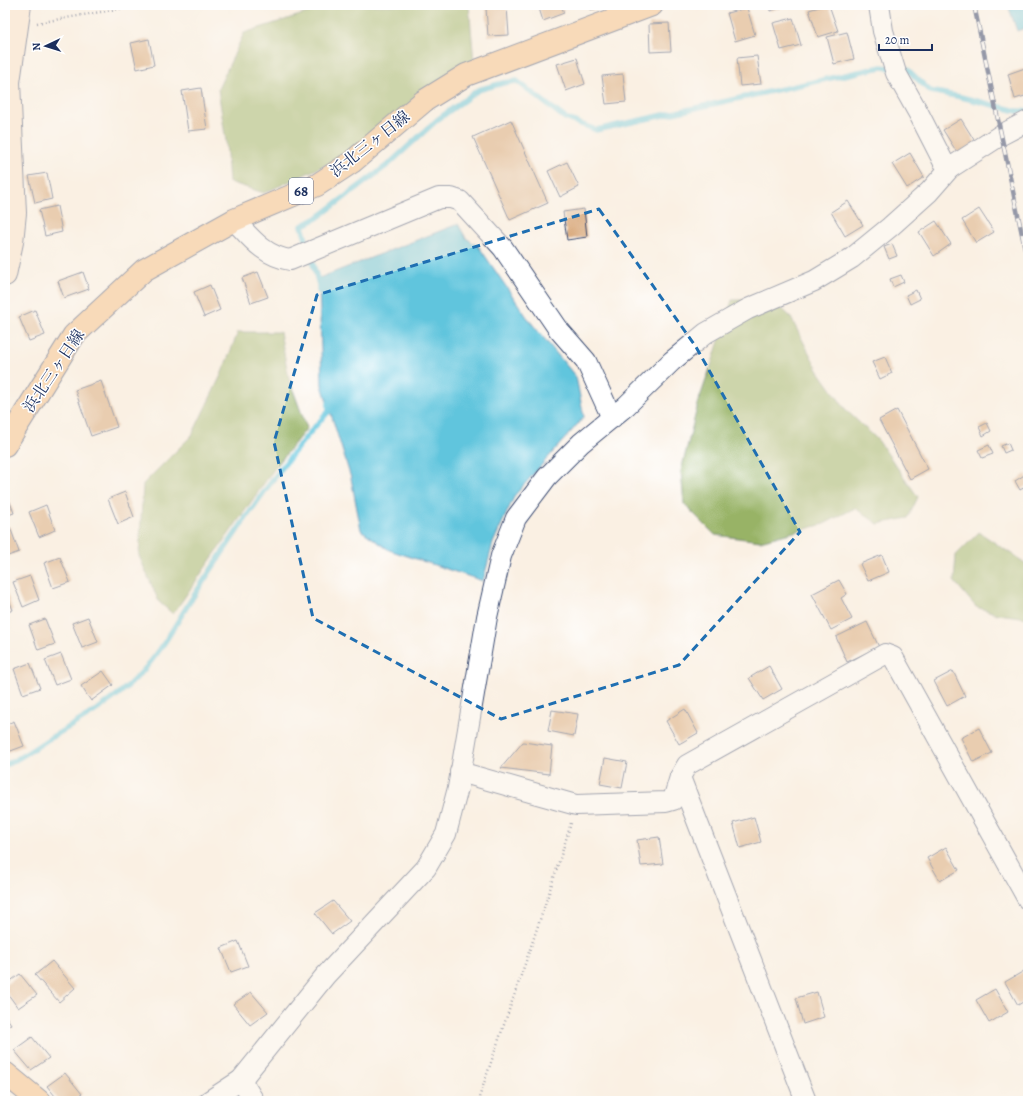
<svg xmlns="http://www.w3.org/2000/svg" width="1033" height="1106" font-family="Alegreya,'Noto Serif JP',serif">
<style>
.forest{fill:#98b366;stroke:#5a7162}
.water{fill:#60c5dd;stroke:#3e7a9e}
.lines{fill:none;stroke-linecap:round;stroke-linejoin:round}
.stream{stroke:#60c5dd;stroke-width:5.5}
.building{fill:#d5a271}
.street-casing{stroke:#3c4c72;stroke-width:22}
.secondary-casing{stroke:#3c4c72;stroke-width:24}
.primary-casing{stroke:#3c4c72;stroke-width:24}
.path{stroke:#3c4c72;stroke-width:2.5;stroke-dasharray:1 3;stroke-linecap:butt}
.street{stroke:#fff;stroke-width:20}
.secondary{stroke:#fbe5cf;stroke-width:22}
.primary{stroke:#f5be86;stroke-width:22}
.rail-casing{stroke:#1b2f5e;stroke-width:4.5}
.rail{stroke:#fff;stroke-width:3;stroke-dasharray:9;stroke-linecap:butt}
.marked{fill:none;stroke:#1f6fb2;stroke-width:3;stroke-dasharray:8 5;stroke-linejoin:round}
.labels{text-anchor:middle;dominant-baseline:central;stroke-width:3;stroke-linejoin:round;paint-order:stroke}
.shield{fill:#fff;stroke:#5f6d8e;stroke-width:1}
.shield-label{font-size:15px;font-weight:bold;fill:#1b2f5e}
.street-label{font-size:16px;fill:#1b2f5e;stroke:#fff}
</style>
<rect width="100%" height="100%" fill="#fff"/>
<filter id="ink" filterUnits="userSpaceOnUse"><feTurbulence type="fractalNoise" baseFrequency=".025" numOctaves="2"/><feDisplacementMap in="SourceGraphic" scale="8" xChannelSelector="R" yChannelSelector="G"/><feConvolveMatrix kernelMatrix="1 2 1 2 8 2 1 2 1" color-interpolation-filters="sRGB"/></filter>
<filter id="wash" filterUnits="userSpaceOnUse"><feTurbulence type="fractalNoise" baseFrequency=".012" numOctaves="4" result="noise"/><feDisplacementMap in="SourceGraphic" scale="16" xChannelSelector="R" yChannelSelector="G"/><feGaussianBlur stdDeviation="0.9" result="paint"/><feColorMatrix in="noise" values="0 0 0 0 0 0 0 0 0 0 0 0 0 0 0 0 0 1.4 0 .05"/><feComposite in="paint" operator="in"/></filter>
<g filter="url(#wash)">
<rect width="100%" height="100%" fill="#faf0e3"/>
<g class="forest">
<polygon points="331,5 469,5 474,62 372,144 264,193 229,182 226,142 218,89 244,33"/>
<polygon points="732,300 772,300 790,316 818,370 846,410 878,440 918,497 908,518 878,524 855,508 824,524 760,541 715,535 684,504 681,471 699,400 712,363"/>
<polygon points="238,332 280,332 289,379 307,428 274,469 173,614 159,602 139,556 143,484 192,435 221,375"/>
<polygon points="979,532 1028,565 1028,618 998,614 976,607 954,581 956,555"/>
</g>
<g class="water">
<polygon points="1008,5 1028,5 1028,27 1017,31"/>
<polygon points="458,224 466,238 479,247 529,320 576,377 584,417 515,495 493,543 483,581 389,550 361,530 351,478 322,385 319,278"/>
</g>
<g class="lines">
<g class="stream">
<polyline points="899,69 907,69 930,91 961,97 1017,111 1028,111"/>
<polyline points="319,291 319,285 302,226 317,218 389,164 437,120 478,90 503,83 517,81 565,118 596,130 881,67 891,68"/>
<path d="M5,765C20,759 33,749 47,740C77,722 111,704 136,678C161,654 176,622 195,594C237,531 278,466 329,411V403"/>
</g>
</g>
<g id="blocks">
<g class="building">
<polygon points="538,5 561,5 564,13 543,21"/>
<polygon points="589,5 608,5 608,6 590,10"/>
<polygon points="769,5 790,5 770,11"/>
<polygon points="826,5 829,5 838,31 818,37 809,10"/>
<polygon points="507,7 509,35 488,36 486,8"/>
<polygon points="747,8 755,35 735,41 727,13"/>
<polygon points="793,18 801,45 781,50 773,23"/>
<polygon points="669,23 671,51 650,52 649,24"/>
<polygon points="847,32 854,59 834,64 827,37"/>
<polygon points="149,39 154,65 137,69 131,43"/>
<polygon points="757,56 761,84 740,86 737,58"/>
<polygon points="577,58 585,84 566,91 557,64"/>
<polygon points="1025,68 1028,77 1028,95 1015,99 1008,74"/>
<polygon points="623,74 626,102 606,104 602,76"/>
<polygon points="201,88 207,129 188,131 182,91"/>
<polygon points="961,119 976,143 958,154 943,130"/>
<polygon points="511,120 548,203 510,220 473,137"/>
<polygon points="910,153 924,177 907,188 892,164"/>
<polygon points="567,162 579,187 560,197 548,171"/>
<polygon points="47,173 52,199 35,203 29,176"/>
<polygon points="848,201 863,225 845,236 831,212"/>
<polygon points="57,206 62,232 45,236 39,210"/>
<polygon points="584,209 587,237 567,240 563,212"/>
<polygon points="979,209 994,232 976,243 962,220"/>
<polygon points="936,221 951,244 934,256 919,232"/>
<polygon points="892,244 897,256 889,259 884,247"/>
<polygon points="83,272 89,289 64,298 58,281"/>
<polygon points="258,272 268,297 251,303 242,278"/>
<polygon points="901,275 904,282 893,287 890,279"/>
<polygon points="210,285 220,310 204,317 194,292"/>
<polygon points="916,290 920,299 910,304 906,295"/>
<polygon points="35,310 45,335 29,341 19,317"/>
<polygon points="885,357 892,373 880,379 872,362"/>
<polygon points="101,381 117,427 91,436 75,390"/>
<polygon points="897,410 928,469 910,479 879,420"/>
<polygon points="987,423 991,431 983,436 979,427"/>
<polygon points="1008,443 1011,450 1004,453 1001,446"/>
<polygon points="989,445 993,454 982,458 978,450"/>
<polygon points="1026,474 1028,477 1028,485 1020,490 1015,481"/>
<polygon points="5,489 14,513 5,516"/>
<polygon points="125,492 134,517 118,524 108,499"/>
<polygon points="46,505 55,530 39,537 29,512"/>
<polygon points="10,527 19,552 5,557 5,529"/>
<polygon points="882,555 889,572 868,581 860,564"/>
<polygon points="60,557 70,582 53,588 44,563"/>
<polygon points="30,576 39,600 23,607 13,582"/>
<polygon points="839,580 847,594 841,598 852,619 831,630 812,594"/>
<polygon points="5,589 13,610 5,613"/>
<polygon points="88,617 98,642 82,648 72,623"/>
<polygon points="45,619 55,644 38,650 29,625"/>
<polygon points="867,622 879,647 847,662 836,637"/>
<polygon points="61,654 71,679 55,685 45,660"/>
<polygon points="30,663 40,688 23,694 14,669"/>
<polygon points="769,666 782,689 763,700 749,678"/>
<polygon points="103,671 113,685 91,701 81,686"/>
<polygon points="953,671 965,696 947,706 934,681"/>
<polygon points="685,709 698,733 679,744 666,721"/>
<polygon points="552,710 578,714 574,736 548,731"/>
<polygon points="14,721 24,746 8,752 5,745 5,725"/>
<polygon points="979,728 992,753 973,762 961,738"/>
<polygon points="523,742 552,746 549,774 501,768"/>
<polygon points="605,758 627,762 622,788 600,784"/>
<polygon points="754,817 761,842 740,848 733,823"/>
<polygon points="659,837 663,864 641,866 637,840"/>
<polygon points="946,847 959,870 940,881 927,858"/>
<polygon points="333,901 350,921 332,934 315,913"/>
<polygon points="238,941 248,966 231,972 221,948"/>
<polygon points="52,961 75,988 59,1002 35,975"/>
<polygon points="1024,971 1028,978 1028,999 1018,1005 1005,982"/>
<polygon points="20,974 37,995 18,1008 5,990 5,985"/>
<polygon points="995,989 1008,1012 989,1023 976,1000"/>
<polygon points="251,992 268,1012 250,1025 233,1004"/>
<polygon points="817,992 824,1017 803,1024 796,998"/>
<polygon points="5,1015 11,1024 5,1028"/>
<polygon points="32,1037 49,1058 31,1070 14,1050"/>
<polygon points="65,1073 82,1094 71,1101 59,1101 47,1086"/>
</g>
</g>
</g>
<g filter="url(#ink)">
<use href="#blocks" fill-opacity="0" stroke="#3c4c72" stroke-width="1"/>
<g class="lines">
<g class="street-casing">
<g id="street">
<polyline points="879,5 883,31 896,73 919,114 943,161 950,168"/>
<path d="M234,220C251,238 264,256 290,260L439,198H451L460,201L503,248L559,330L586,361L612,418"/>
<polyline points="460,772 576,805 666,802 673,800 680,777 687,765 885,654 893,657 1028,900"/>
<polyline points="680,777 806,1101"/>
<polyline points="241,1080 254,1101"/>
<polyline points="209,1101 241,1080 325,976 426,868 446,834 458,788 487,617 501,556 516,518 547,477 581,443 626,406 672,361 706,333 748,309 814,281 852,258 890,227 929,192 950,168 1001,135 1028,121"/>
</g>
</g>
<g class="secondary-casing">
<polyline id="secondary" points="5,275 12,242 15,213 9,82 20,5"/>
</g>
<g class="primary-casing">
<g id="primary">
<polyline points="5,445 74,335 144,270 234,220 317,185 352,162 424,101 466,75 652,5"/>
<polyline points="5,1073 39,1101"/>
</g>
</g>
<g class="path">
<polyline points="37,23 141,5"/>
<path d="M478,1101C509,1008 543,916 571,823"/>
</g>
<use href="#street" class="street"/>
<use href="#secondary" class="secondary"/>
<use href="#primary" class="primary"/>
<g class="rail-casing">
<polyline id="rail" points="974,5 1028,263"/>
</g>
<use href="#rail" class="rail"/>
</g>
</g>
<path d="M0 0H1033V1106H0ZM599,209L696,347L800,532L679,665L501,719L313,618L274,442L317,295Z" fill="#faf0e3" fill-opacity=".55" fill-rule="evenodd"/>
<path class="marked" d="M599,209L696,347L800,532L679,665L501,719L313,618L274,442L317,295Z"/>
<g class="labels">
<rect class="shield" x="289" y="178" width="24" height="26" rx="3"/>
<g class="shield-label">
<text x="301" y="191">68</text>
</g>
<g class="street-label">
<text transform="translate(370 144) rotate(-38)">浜北三ヶ日線</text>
<text transform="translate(54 371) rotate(-56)">浜北三ヶ日線</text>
</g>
</g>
<rect width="1033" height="1106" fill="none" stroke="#fff" stroke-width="20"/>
<g transform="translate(46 46) rotate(266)" stroke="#ffffff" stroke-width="3" paint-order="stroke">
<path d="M0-3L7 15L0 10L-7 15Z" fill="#1b2f5e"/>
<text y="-6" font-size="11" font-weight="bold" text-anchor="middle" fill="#1b2f5e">N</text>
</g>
<path d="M879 44v6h53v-6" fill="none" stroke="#1b2f5e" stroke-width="2"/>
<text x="885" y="44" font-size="12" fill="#1b2f5e" stroke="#ffffff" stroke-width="3" paint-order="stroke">20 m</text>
</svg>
